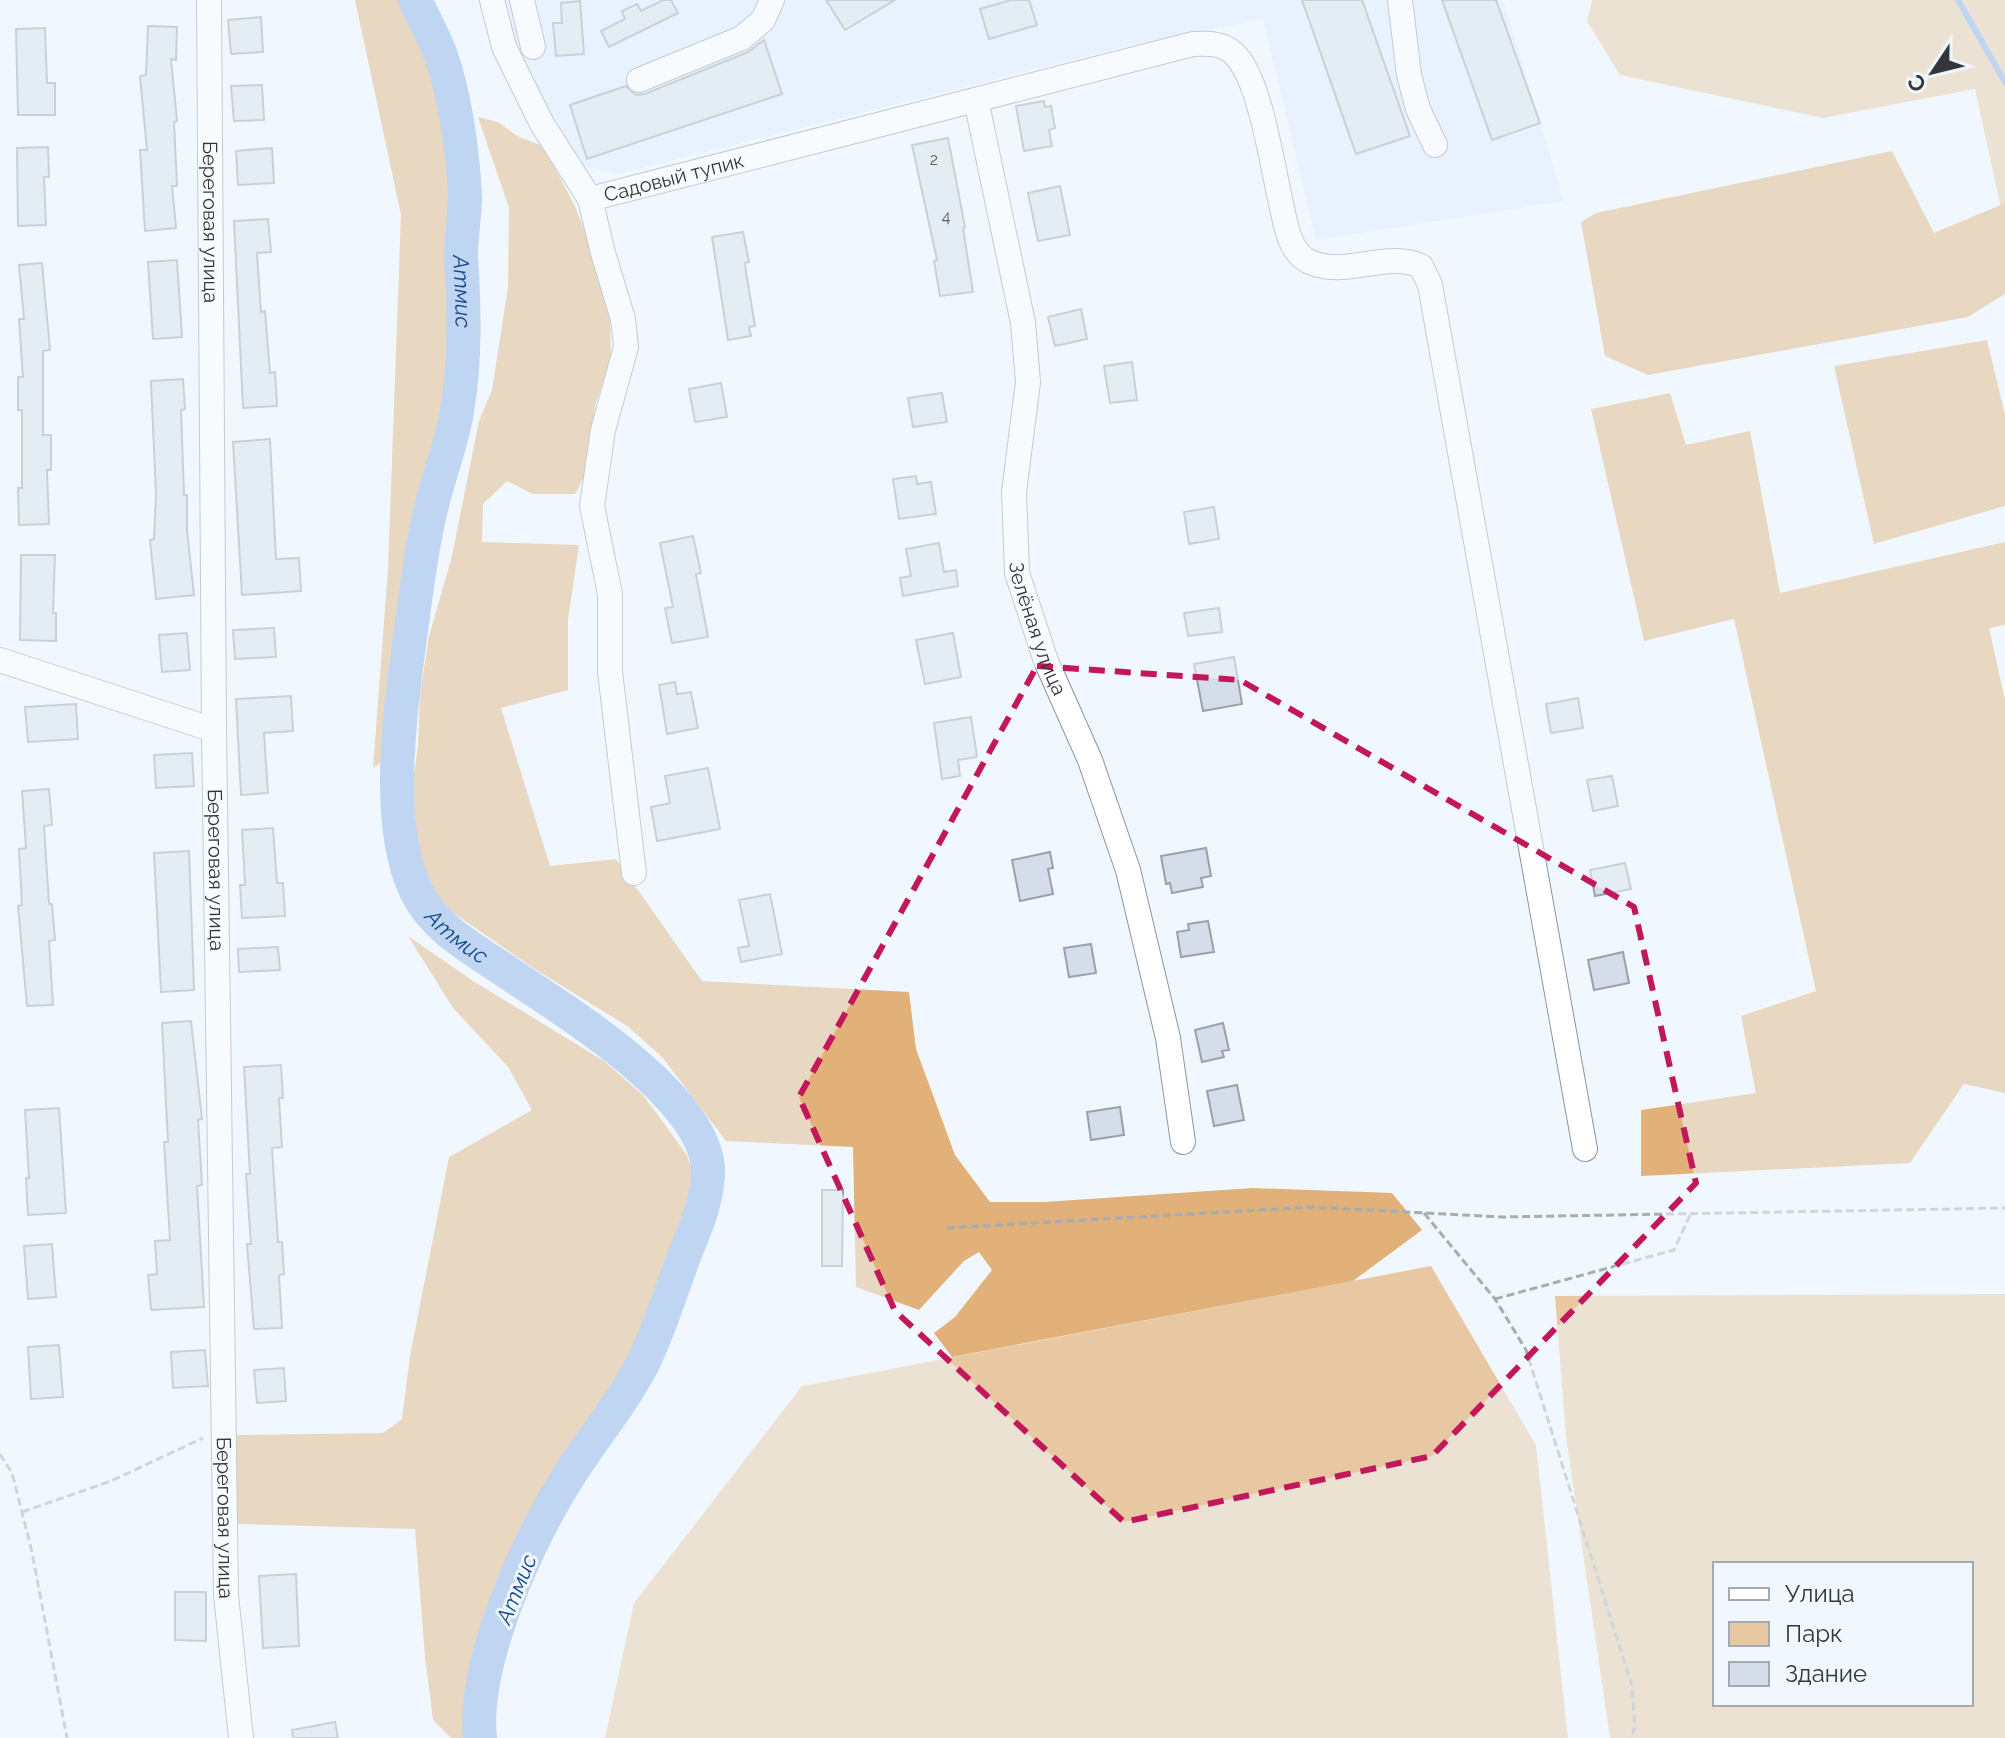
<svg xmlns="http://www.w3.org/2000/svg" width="2005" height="1738" font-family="Raleway,sans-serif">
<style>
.built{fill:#deebfe}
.green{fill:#e7c8a3;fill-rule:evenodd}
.forest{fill:#e1b179}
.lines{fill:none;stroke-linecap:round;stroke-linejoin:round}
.stream{stroke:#83abe2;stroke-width:6}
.river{stroke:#83abe2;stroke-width:34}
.building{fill:#d4dde9;stroke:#99a1ac;stroke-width:2}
.minor-casing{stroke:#8d949f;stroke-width:26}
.path{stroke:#a7acb2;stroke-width:3;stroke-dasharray:8 4;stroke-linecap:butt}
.minor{stroke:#fff;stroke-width:24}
.marked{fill:none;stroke:#c2185b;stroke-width:6;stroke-dasharray:16 10;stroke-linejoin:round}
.labels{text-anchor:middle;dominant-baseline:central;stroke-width:6;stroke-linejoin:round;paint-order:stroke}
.number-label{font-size:16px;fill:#5b6066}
.street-label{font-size:20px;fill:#33363b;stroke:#f1f7fe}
.water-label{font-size:22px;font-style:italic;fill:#15488a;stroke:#f1f7fe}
</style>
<rect width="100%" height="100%" fill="#f1f7fe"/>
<polygon class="built" points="503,0 1503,0 1564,201 1316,240 1263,19 1132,45 619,174 579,165 513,42"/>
<g class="green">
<polygon points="1592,0 2005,0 2005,227 1975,89 1823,118 1620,75 1587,21"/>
<polygon points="1431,1266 1536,1445 1568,1738 605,1738 634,1603 802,1386"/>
<path d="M2005,1294V1738H1610L1566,1437L1555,1296ZM1715,1564H1971V1704H1715Z"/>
</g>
<g class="forest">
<polygon points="355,0 399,0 432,66 445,122 449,183 457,228 457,267 450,321 452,390 441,428 436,482 415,532 401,605 388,758 373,768 388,569 401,215"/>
<polygon points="478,117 498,122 519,137 543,146 574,204 591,247 610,311 611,359 595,406 586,474 575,494 533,494 507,481 483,504 482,542 579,545 568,620 568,690 501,708 550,866 616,859 702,981 909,992 916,1049 955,1155 990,1202 1044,1202 1253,1188 1392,1193 1422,1230 1353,1281 952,1357 934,1333 955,1317 992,1270 979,1252 964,1261 919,1310 856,1287 853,1147 726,1141 662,1057 627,1026 533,968 436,901 425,884 418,859 413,781 418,747 420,694 429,636 452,556 479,421 492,390 508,287 509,208"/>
<polygon points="1892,151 1934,233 2005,203 2005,294 1968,317 1648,375 1605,356 1581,222 1596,213"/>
<polygon points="1987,340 2005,415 2005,506 1874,544 1834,366"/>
<polygon points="1670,393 1686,445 1750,431 1780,593 2005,542 2005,625 1989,628 2005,700 2005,1093 1964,1084 1910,1163 1641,1176 1641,1110 1756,1093 1741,1016 1816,991 1734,619 1644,641 1591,409"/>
<polygon points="408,936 473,981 604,1061 643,1095 687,1155 698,1189 696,1204 673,1254 665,1292 647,1329 576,1450 549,1490 534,1524 486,1655 469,1738 451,1738 433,1720 425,1657 415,1529 237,1524 237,1435 383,1433 402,1419 410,1356 449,1157 532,1110 508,1067 453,1008"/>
</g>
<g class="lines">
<polyline class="stream" points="1958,0 2005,82"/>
<path class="river" id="s1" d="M415,0C423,17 433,35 440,53C455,94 463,153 465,197C465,216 461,236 461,255C464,307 466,360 457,411C452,443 439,474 432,505C421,546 417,589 411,630C401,705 383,821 416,891C435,930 475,950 510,974C566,1012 712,1100 708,1175C706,1206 694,1231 683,1259C671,1292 660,1327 645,1359C625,1400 594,1436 570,1474C529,1537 472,1662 480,1738"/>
</g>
<g class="building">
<polygon points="663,0 671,0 678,13 609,47 601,31 625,19 622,11 637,4 641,11"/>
<polygon points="826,0 895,0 845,30"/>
<polygon points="1011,0 1029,0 1037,25 989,39 980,9"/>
<polygon points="1302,0 1362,0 1410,136 1356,154"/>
<polygon points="1442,0 1496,0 1540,123 1492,140"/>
<polygon points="580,1 584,54 556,56 553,23 562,23 561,3"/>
<polygon points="261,17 263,52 231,54 228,20"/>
<polygon points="148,26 177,27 176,60 171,59 177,121 174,122 177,186 172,186 176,228 145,231 140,150 147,150 140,76 146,75"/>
<polygon points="45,28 47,83 55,83 55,115 18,115 16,29"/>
<polygon points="764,40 782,94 587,159 570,105 626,86 636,95 645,94 748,52"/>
<polygon points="262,85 264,120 234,121 231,86"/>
<polygon points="1044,101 1045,107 1051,106 1055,128 1049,130 1052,146 1024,151 1016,106"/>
<polygon points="948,138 965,227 963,228 973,292 940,296 934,261 937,260 912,145"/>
<polygon points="48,147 49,177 44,177 46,225 18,226 17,148"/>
<polygon points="272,148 274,183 238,185 236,151"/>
<polygon points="1060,186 1070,235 1038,241 1028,193"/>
<polygon points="268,219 271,252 257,253 261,312 265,311 270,373 275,372 277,406 243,408 234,221"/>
<polygon points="743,232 749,262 745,263 746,272 755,326 749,327 751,336 728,340 712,237"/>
<polygon points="177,260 182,337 153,339 148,262"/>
<polygon points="42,263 50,350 43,351 43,435 51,435 51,470 47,470 49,524 19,525 18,488 22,488 22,410 18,410 18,377 23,377 19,319 24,319 19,265"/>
<polygon points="1081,309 1087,339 1055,346 1048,317"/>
<polygon points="1132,362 1137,400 1110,403 1104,366"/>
<polygon points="183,379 185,409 181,410 184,495 187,495 187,530 194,595 156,599 150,540 154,539 156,495 151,381"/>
<polygon points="721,383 727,417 695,422 689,389"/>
<polygon points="942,393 947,422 913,427 908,398"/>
<polygon points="270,439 276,559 299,558 301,591 242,595 233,442"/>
<polygon points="916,476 917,484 931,482 936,514 899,519 893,479"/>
<polygon points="1214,507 1219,539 1189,544 1184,512"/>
<polygon points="693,536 701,573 696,574 708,637 672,643 665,608 673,607 660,543"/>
<polygon points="939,543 944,572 956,570 958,586 903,596 900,578 911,576 906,549"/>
<polygon points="21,555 55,555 53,613 56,613 56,641 20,640"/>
<polygon points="1219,608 1222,632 1188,636 1184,613"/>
<polygon points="274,628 276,657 235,659 233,630"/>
<polygon points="187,633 190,670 162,672 159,635"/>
<polygon points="953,633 961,677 925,684 916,640"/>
<polygon points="1234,657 1242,704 1203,711 1194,664"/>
<polygon points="675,682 677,694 691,692 698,728 667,734 659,685"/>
<polygon points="291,696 293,731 264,733 268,793 241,795 236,699"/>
<polygon points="1578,698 1583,728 1551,733 1546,704"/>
<polygon points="76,704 78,739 28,742 25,707"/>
<polygon points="971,717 977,757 958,760 960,776 942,779 934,723"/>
<polygon points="192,753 194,786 156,788 154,755"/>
<polygon points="708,768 720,829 657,841 651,807 670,803 665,776"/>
<polygon points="1612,776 1618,806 1593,811 1587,780"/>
<polygon points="49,789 52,825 44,826 49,904 52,904 55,940 49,941 53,1005 27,1006 18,906 22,905 19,849 26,848 22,791"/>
<polygon points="273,828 277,883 283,883 285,916 242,918 240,885 245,885 242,830"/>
<polygon points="1206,848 1211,876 1201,878 1203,887 1172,893 1170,883 1166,884 1161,856"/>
<polygon points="189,851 194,990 161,992 154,853"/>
<polygon points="1050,852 1053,868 1048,869 1053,894 1020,901 1012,860"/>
<polygon points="1625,863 1631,889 1595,896 1590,870"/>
<polygon points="770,894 782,954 741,962 738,948 749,946 739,900"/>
<polygon points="1208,921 1214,952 1181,957 1177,932 1189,930 1188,924"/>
<polygon points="1091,944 1096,973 1069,977 1064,948"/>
<polygon points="278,947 280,970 239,972 238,949"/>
<polygon points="1623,952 1629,983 1594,990 1588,960"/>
<polygon points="191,1021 202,1119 198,1120 202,1185 197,1186 204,1307 151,1310 148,1275 157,1274 155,1241 170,1240 164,1142 168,1142 162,1023"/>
<polygon points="1223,1023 1229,1050 1222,1051 1224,1057 1202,1062 1195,1030"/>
<polygon points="281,1065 283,1098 279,1098 282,1147 272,1148 278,1242 282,1242 284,1274 279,1275 282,1328 254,1329 247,1244 251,1244 246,1174 250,1174 244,1067"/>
<polygon points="1237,1085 1244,1120 1214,1126 1207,1091"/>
<polygon points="1120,1107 1124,1135 1091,1140 1087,1112"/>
<polygon points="59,1108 66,1213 28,1215 26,1178 29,1178 25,1110"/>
<polygon points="822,1190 843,1190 842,1266 822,1266"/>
<polygon points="52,1244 56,1297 28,1299 24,1246"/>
<polygon points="59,1345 63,1397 31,1399 28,1347"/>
<polygon points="205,1350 208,1386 173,1388 171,1352"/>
<polygon points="284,1368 286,1401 257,1403 254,1370"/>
<polygon points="296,1574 299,1646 263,1648 259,1576"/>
<polygon points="175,1592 206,1592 206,1641 175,1640"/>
<polygon points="335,1722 338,1738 293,1738 292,1730"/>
</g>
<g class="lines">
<g class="minor-casing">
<g id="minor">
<path id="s2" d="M209,0L214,730L226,1595L241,1738"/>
<path id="s3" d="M492,0L504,47L542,124L590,199L1193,44C1209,43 1226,43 1237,57C1261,84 1273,170 1282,208C1286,226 1290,252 1308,261C1343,279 1386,250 1421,266L1430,285L1585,1149"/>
<polyline points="522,0 533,47"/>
<polyline points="1400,0 1409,75 1418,109 1435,145"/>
<polyline points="639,80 742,38 763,20 772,0"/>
<path id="s4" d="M976,100L1023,323L1028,382L1014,492L1017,573L1046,661L1090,760L1128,870L1168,1038L1183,1142"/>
<polyline points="590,199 603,253 623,319 626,347 603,430 592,506 610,594 610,672 634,873"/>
<polyline points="0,660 214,730"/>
</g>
</g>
<g class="path">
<polyline points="1424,1213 1495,1299 1526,1350 1632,1686 1635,1727 1631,1738"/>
<polyline points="947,1228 1311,1207 1502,1217 2005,1208"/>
<polyline points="1495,1299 1674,1250 1691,1213"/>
<polyline points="0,1454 12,1473 32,1552 67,1738"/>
<polyline points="22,1512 111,1481 203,1438"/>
</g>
<use href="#minor" class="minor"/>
</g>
<path d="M0 0H2005V1738H0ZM1037,666L1240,680L1634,907L1696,1183L1432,1456L1124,1522L895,1311L799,1097Z" fill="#f1f7fe" fill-opacity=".55" fill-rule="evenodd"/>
<path class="marked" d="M1037,666L1240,680L1634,907L1696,1183L1432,1456L1124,1522L895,1311L799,1097Z"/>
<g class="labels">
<g class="number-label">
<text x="934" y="159">2</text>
<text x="946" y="216">4</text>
</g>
<g class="street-label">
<text stroke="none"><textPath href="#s3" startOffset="310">Садовый тупик</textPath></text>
<text stroke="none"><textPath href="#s2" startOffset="222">Береговая улица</textPath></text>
<text stroke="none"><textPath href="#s4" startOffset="538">Зелёная улица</textPath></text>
<text stroke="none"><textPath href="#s2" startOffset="870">Береговая улица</textPath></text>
<text stroke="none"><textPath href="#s2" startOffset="1518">Береговая улица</textPath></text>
</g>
<g class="water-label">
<text stroke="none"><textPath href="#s1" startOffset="300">Атмис</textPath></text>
<text stroke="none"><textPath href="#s1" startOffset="970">Атмис</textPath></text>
<text transform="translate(516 1589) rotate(-68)">Атмис</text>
</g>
</g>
<rect x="1713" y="1562" width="260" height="144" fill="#f1f7fe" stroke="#a5aab0" stroke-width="2"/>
<rect x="1729" y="1588" width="40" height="12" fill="#ffffff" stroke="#a5aab0" stroke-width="2"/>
<text x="1785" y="1602" font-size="24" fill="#33363b">Улица</text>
<rect x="1729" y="1622" width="40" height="24" fill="#e7c8a3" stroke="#a5aab0" stroke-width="2"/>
<text x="1785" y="1642" font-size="24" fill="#33363b">Парк</text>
<rect x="1729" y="1662" width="40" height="24" fill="#d4dde9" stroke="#a5aab0" stroke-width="2"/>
<text x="1785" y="1682" font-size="24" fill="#33363b">Здание</text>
<g transform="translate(1933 72) rotate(235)" stroke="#f1f7fe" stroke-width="6" paint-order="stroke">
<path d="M0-6L14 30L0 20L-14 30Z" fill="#33363b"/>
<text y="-12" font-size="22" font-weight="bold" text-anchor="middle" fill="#33363b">С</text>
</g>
</svg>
